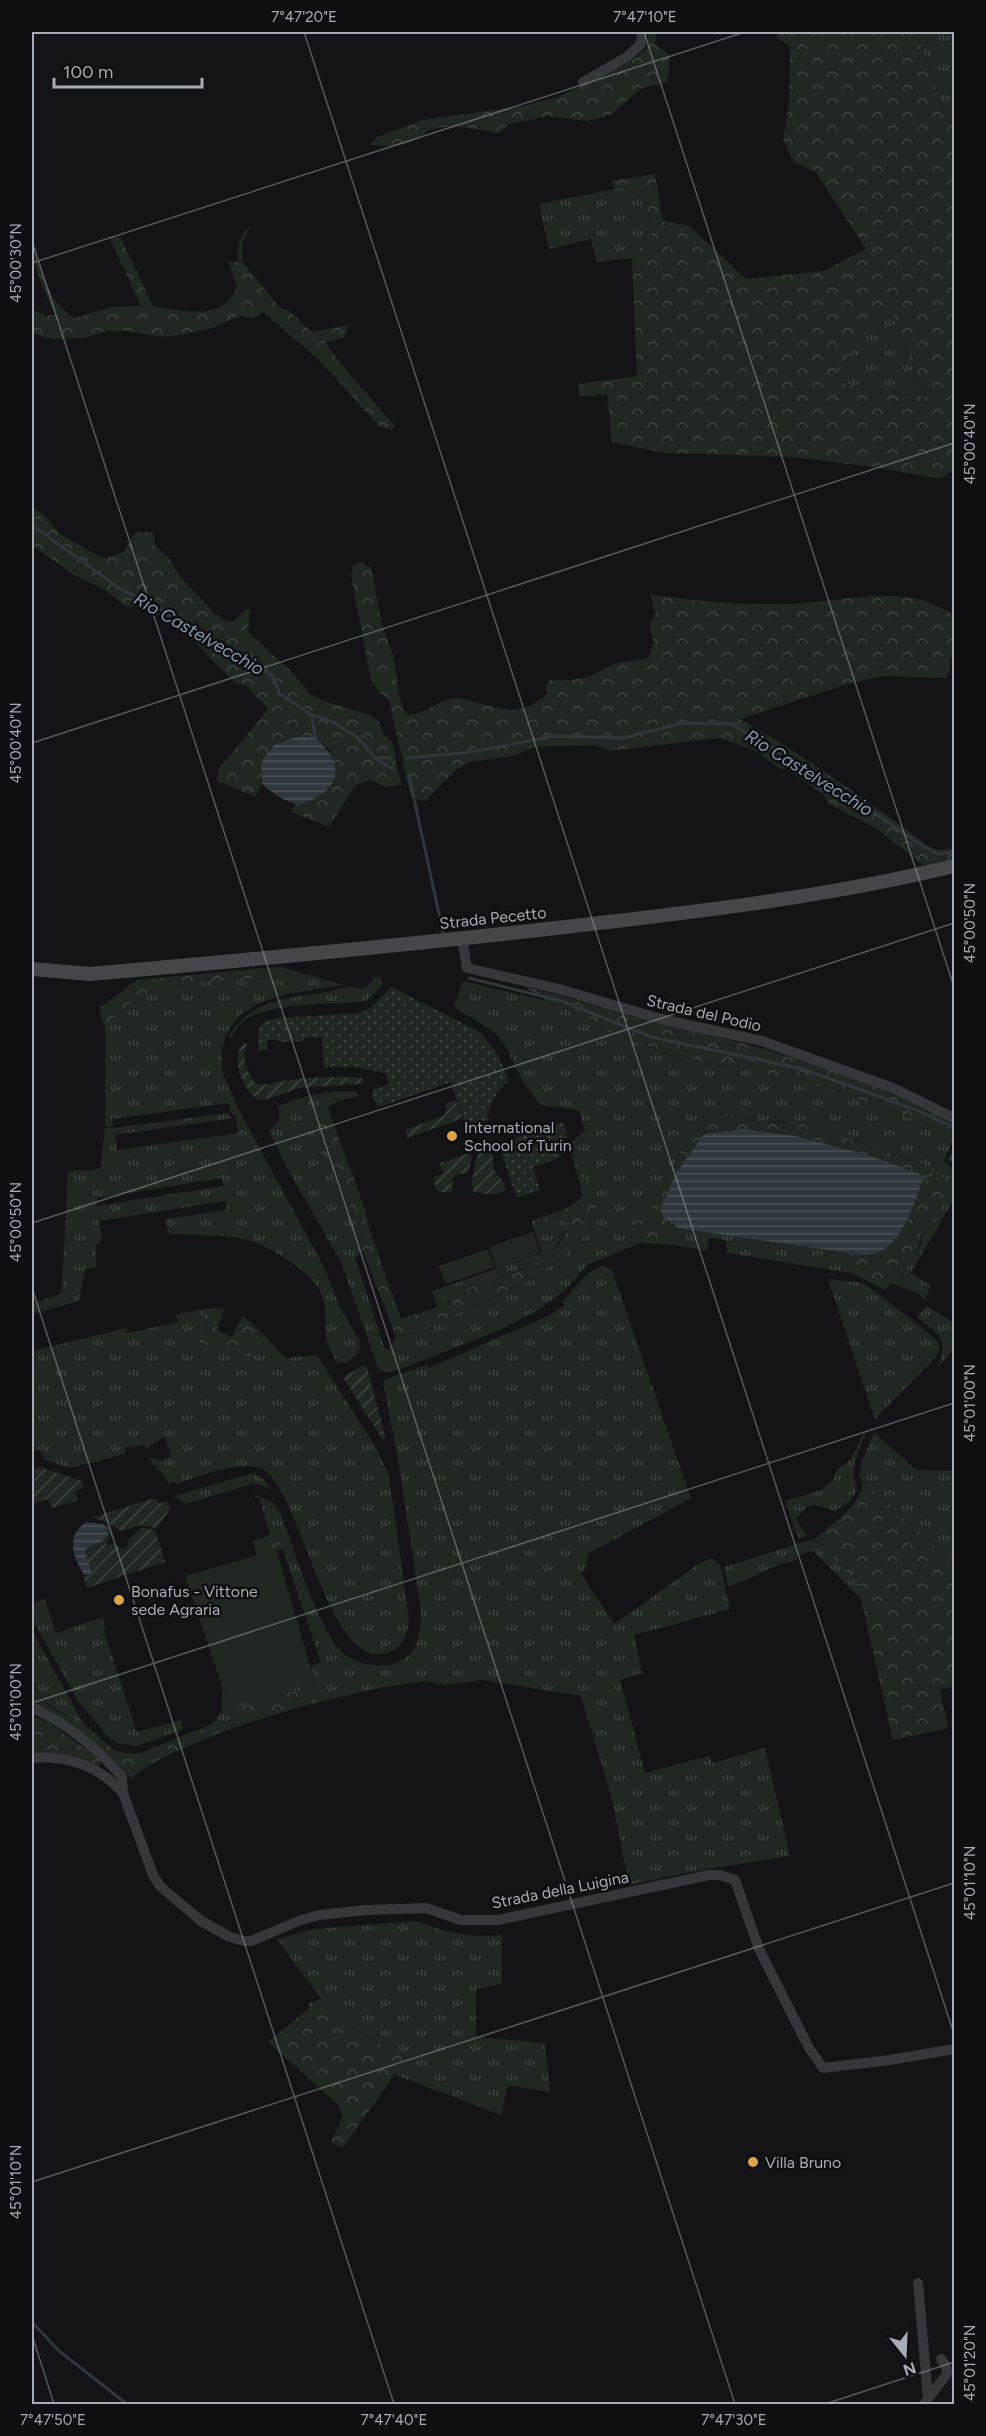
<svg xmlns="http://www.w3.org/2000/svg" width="986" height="2436" font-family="Figtree,sans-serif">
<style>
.grass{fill:url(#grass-tufts);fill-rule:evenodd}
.forest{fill:url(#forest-crowns);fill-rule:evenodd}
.park{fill:url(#park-dots)}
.garden{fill:url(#garden-furrows)}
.pitch{fill:#212822}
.water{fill:url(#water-rules)}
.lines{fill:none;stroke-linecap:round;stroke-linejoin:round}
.stream{stroke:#2f373d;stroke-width:3}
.street{stroke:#36373a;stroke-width:10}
.secondary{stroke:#44464a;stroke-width:14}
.ticks{fill:none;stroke:#a8acb4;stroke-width:1.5;stroke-opacity:0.45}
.poi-dot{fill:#daa548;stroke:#0f0f11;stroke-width:2}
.labels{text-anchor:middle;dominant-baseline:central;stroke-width:5;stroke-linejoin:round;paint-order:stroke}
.street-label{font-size:16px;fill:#a8acb4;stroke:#0f0f11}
.poi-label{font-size:16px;fill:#a8acb4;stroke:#0f0f11;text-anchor:start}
.water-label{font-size:18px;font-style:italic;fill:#8399ab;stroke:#0f0f11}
.neatline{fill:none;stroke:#a8acb4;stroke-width:2}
.ticks-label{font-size:15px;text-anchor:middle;fill:#a8acb4}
</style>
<defs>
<pattern id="grass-tufts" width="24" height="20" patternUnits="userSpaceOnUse" patternTransform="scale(1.5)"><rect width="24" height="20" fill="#212822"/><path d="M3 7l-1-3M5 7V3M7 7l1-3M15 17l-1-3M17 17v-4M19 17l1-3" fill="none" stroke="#3e4440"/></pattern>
<pattern id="forest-crowns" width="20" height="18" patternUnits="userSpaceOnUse" patternTransform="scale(1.5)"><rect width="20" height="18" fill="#212822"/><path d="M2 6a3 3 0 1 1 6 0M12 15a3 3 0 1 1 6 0" fill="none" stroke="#3e4440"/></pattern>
<pattern id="park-dots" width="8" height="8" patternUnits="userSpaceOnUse" patternTransform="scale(1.5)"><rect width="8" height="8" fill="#212822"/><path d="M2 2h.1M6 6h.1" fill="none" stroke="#3e4440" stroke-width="1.8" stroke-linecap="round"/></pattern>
<pattern id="garden-furrows" width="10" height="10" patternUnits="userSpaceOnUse" patternTransform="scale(1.5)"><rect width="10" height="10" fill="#212822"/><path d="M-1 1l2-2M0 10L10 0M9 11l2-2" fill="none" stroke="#3e4440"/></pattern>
<pattern id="water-rules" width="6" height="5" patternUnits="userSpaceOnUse" patternTransform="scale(1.5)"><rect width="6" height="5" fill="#2f373d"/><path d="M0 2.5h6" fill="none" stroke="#4a5157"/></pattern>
</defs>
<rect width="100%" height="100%" fill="#141416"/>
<g class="grass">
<polygon points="916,32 954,32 954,129 943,107"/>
<polygon points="615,189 644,189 652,233 632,258 597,262 591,239 549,249 539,204"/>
<polygon points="890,306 925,397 829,381 880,310"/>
<path d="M281,967L344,985L287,994L257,1004L240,1015L231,1026L225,1038L221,1055L223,1075L241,1114L325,1269L340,1307L360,1342L359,1352L347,1363H339C319,1341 329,1323 323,1298C316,1272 264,1242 239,1238C216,1234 192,1235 169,1234L165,1219L227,1210L225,1201L99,1221L102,1240L96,1246V1267L85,1270L79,1301L32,1314V1304L59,1295L62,1289L68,1171L92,1170L101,1168L105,1128H113L228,1113L233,1118L115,1135L117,1150L238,1133L236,1117L231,1113L229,1103L112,1119L113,1127H105V1026C118,1015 130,1002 146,995C181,980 227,980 265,978L264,968ZM222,1178L223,1186L97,1206V1198Z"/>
<path d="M380,977L382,984L373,995L364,1002C331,1004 272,1002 245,1020C238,1025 235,1031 231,1038H228C250,998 288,999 328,992C334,991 340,988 346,987C360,985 363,995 373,978Z"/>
<path d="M463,981L547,1001L579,1012L605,1030L675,1057L802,1079L943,1129L954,1137L944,1161L952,1168L954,1164V1199L911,1273L931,1286L924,1300L919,1294L892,1283L905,1271L921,1245L922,1228L934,1168L845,1137L797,1124L777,1121L760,1122L730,1115L695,1127L645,1218L632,1227L640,1243L587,1265L564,1291L538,1310L502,1329L406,1367L391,1372L379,1371L341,1262L287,1168L269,1131L279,1120V1106C303,1096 330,1089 357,1092L359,1096C330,1102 329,1103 313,1129L358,1212L363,1251L355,1257L385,1349L390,1348L396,1337L420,1331L532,1279L561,1258L591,1230L589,1218L598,1204L592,1186L582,1177L572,1142L585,1131L579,1110L540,1105L523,1082L505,1045L494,1032L454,1007Z"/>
<polygon points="559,1217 568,1223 567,1228 552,1252 539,1263 475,1287 446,1303 438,1289 542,1253 531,1221 539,1218 543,1221"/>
<polygon points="676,1228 863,1255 856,1260 851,1273 727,1253 726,1240 709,1238 706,1251 675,1245 677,1234"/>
<path d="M604,1265L612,1271L691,1498L588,1554L587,1566L581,1574L614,1624L700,1563L712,1558L720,1565L730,1609L634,1635L642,1673L620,1680L645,1773L709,1756L712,1763L765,1748L790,1856L695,1871L629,1885L612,1799L581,1696L483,1680L445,1685L425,1681L374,1689L311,1704L302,1692L241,1721L141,1753L212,1724L222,1710V1688L229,1706L315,1682L311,1666L321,1662L281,1545L274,1535H270L260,1499L255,1498V1495L274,1503L281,1515C295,1551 316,1622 339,1649C352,1664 381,1670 399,1662C419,1653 421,1630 421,1611L398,1459L383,1382L386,1379L426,1365L429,1368L548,1316L565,1305L562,1302L588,1273Z"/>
<polygon points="828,1279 864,1283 920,1326 939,1343 939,1350 936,1357 875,1419"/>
<path d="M927,1306L954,1323V1349L937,1368C950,1338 939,1335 917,1317Z"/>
<path d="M204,1309L207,1334L215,1346L256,1345L261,1332L286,1358L317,1355L375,1446L389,1475L409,1620C408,1631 403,1646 392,1651C330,1681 303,1498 265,1470C247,1458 196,1477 177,1484L172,1481L169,1484L164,1476L148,1458L161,1460L171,1457L165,1437L146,1448L145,1445L125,1448V1454L70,1468L45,1460L40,1450L32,1452V1351L126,1328L128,1333L178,1322L176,1315Z"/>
<path d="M864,1432L865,1435C856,1458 850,1466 857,1491L849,1502L835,1511L816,1505L807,1506L796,1519L807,1536L798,1538L785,1501L821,1490L833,1480L838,1469L851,1459Z"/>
<polygon points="874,1432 916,1470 954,1471 954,1567 949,1558 863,1481 859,1476 862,1461"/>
<polygon points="254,1473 263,1479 271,1490 258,1484 252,1484 186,1504 174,1496"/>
<polygon points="816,1538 866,1593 861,1599 813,1551 797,1555 797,1560 781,1564 728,1587 724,1567"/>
<polygon points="32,1598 33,1603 45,1599 56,1633 103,1617 105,1631 104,1632 137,1732 181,1720 183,1729 137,1746 119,1744 110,1739 78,1701 32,1619"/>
<polygon points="32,1630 81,1720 92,1731 46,1703 32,1685"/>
<path d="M416,1921C449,1933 467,1938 502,1935V1984L476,1989V2037L545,2043L550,2092L508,2085L501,2115L393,2074L406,2058L356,2030L321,1999L277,1939L314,1929Z"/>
</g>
<g class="forest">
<path d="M648,32H656L655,45L670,56L667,82L640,89L612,114L588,121L547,116L510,124L498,133C483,129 448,124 433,129C424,132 417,140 408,143C396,147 383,146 371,145L375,138L422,120L522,106L558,97L603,76L631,61L647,49Z"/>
<path d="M777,32H916L943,107L954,129V398L951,400L954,404V470L939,479L880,468L794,457L665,453L612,442L607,395L579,396L578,384L637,376L632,258L652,233L644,189H615L612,181L655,174L663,221L689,226L746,279L823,271L866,249L816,172L794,162L783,140L789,105L790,46L777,38ZM890,307L925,396V397L830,381L880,310Z"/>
<path d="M250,226L242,244V261L279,307L289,311L312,332L349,325L344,337L325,343L350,375L395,426L391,430L379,426L318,359L263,312L254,318L240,316L212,328L180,335L160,337L128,331H107L84,338L59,339L46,338L32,333V310L47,316L55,315C45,291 31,266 32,240C40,266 49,305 75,318L111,307L141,306L109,237L121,238L153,306C183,311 222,322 237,288L229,262H238C237,247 238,237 250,226Z"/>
<polygon points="32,508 42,513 60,534 102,558 123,553 135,533 153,532 155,545 168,557 179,575 216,615 228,622 235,620 247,608 250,612 248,632 294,674 309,693 321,700 370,715 379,722 384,735 392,742 401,785 386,787 369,780 355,786 329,827 291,812 295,803 309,802 331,751 315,737 296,737 261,762 262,784 255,797 217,781 218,770 268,709 246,686 235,683 191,638 168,620 140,606 127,607 102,588 74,575 32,545"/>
<path d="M361,562L371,569C375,583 376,596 379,611C382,628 390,644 394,661C398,679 397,700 407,715C424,715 436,702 450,699C459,697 469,700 478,703C509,711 522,716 547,694L546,686L549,680C577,681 588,679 612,665C619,661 638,661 648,658C650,654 653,647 653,643C654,631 644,626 656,614L650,594C697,602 745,605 793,604C832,602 873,592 912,598C927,600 941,608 954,615V658H951L947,678L882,676L847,684L740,719C806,756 866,800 927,845L938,850L954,848V861L925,867L877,829L829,804L824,795L787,769H780L754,750L719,738L609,751L596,745L533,747L513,756L469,762L456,770L425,801L411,797L389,700L379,692L371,680L351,576L353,565Z"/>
<path d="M264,968L265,978C227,980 182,980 146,995C130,1002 118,1015 105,1026L100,1014L101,1007L137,980Z"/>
<polygon points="523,986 765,1049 854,1077 954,1121 954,1137 943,1129 804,1080 676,1057 605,1030 576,1011 547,1001"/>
<path d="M327,1106L365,1209L368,1225L401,1319L438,1307L432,1291L438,1289L446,1303C456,1296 464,1290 475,1286C507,1275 561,1264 568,1223L563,1222L559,1217L543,1221L539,1218L568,1208L583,1196L569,1144L572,1142L582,1177L592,1186L598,1204L589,1218L591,1230L561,1258L532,1279L420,1331L396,1337L363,1251L358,1213L352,1212L320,1151L313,1129Z"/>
<path d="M730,1115L760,1122L795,1123L821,1129L934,1168L945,1179L944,1200L938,1220L922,1228C920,1257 905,1271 885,1290L851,1273L856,1260L863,1255H868L884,1250L871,1156L796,1136L744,1129L674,1222L677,1234L675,1245L640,1243L632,1227L645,1218L695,1127L710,1118Z"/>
<polygon points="214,1308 224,1309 217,1330 232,1337 243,1316 261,1332 258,1334 262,1340 256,1345 259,1349 248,1358 235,1346 215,1346 212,1350 200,1351 199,1340 207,1334 204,1309"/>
<path d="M863,1481L949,1558L954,1567V1687L940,1690L948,1728L893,1740L861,1599L866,1593L816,1538C833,1522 861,1506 863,1481Z"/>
<polygon points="270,1535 274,1535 283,1549 257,1556 253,1541"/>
<path d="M32,1685C37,1691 41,1699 47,1704C60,1715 78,1720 92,1731C111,1746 112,1756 141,1753L241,1721L242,1707L292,1692H302L311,1704C264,1717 219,1731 175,1752C159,1760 144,1766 131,1779C103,1745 69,1725 32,1705Z"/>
<polygon points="32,1716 49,1723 101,1760 99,1768 32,1755"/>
<polygon points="321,1999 356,2030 406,2058 343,2148 331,2142 343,2116 338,2105 268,2042 308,2009 309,2003"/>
</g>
<g class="park">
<polygon points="391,987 480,1032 498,1055 509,1080 498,1091 487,1113 489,1120 467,1128 451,1082 378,1107 372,1097 373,1089 389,1084 386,1073 355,1067 324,1067 322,1037 304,1038 304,1041 279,1042 278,1040 267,1040 267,1050 258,1051 258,1030 264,1021 277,1018 360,1013 373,1006"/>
<polygon points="563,1122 568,1137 558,1142 561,1157 533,1167 540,1190 517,1198 498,1144"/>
</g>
<g class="garden">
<path d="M244,1043L248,1044C240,1057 247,1072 256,1084C267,1086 278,1081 289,1080C307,1077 343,1076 362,1078L364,1081L361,1084L299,1088L268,1099L258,1100C243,1089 229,1059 244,1043Z"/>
<polygon points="456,1100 463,1118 407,1138 405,1130 445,1115 447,1103"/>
<path d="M488,1146L492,1148L494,1170L504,1183L505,1190C498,1196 481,1195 473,1191C471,1177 475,1164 479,1151Z"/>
<polygon points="469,1153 472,1159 468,1173 458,1174 452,1179 453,1192 439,1192 435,1187 433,1178 443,1173 440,1163"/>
<polygon points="364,1365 367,1367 369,1375 385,1436 385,1440 383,1440 344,1379 345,1376"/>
<polygon points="40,1467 82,1481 84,1488 75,1491 77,1500 52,1508 48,1499 32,1504 32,1482 35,1480 32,1469"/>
<polygon points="151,1499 158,1500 159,1504 167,1501 170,1509 157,1528 140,1525 122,1531 104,1521 91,1518"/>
<path d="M99,1524C107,1523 111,1528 112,1536L106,1542L107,1545L113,1543L122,1549L127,1547L129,1539L141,1528L155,1530L165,1562L87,1588L83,1576H91C90,1565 85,1558 85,1548L101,1542L103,1524Z"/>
</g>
<g class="pitch">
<polygon points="533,1232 540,1253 497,1268 489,1247"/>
<polygon points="488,1249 495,1267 446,1284 439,1266"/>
<polygon points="276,1550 315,1682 229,1707 185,1576"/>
</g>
<g class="water">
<path d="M296,737H315C336,756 347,779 317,797C311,801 303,805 295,803C282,801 271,791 262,784L261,762L274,745Z"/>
<path d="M744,1129L796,1136L871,1156L924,1176C914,1204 900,1257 863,1255L676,1228L674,1222L664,1218L660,1210L677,1172L704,1134Z"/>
<path d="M86,1522L103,1524L106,1527L108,1535L101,1542L85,1548C85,1558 91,1566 92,1576L84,1575C73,1555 65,1538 86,1522Z"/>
</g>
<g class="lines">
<g class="stream">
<polyline points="32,525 119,588 162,610 192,633 232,652 272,675 280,694 312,715 333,722 357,737 374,757 391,758"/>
<polyline points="312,715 315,737"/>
<polyline points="375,758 394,770"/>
<polyline points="406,758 472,752 554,736 623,738 683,723 732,724 840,789 918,843 937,854 954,852"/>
<polyline points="409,776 443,932"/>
<polyline points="469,978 561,1001 651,1037 803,1069 916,1110 954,1127"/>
<polyline points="950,1160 954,1153"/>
<polyline points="920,1179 932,1174"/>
<polyline points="32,2322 59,2351 127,2404"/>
</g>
<g class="street">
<polyline points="583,82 627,57 641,44 642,32"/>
<polyline points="462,939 467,968 559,989 661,1019 762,1041 893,1088 954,1118"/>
<path d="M32,1708C66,1723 97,1748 122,1777L123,1793L153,1875L160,1886L201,1921L230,1937L244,1941H251L301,1920L319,1915L366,1910L426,1908L461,1920H498L709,1875H720L735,1880L759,1949L809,2048L823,2068L890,2060L954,2049"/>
<path d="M32,1758C67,1755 99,1766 123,1793"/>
<polyline points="918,2283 928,2398"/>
<polyline points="924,2404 947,2374 946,2366 941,2359"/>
</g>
<path class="secondary" d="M32,969L90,974C249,960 407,945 565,927C695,912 827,897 954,866"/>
</g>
<path class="ticks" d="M304,32L954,2034M644,32L954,987M32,241L735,2404M32,263L745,32M32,743L954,443M32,1223L954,923M32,1288L394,2404M32,1703L954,1403M32,2182L954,1883M32,2335L54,2404M825,2404L954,2362"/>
<g class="poi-dot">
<circle cx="452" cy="1136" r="6"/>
<circle cx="119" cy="1600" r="6"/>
<circle cx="753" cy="2162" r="6"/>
</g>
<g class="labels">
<g class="street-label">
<text transform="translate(493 918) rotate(-6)">Strada Pecetto</text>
<text transform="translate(704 1013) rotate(13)">Strada del Podio</text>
<text transform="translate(560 1890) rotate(-11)">Strada della Luigina</text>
</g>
<g class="poi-label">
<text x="464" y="1127">International<tspan x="464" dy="18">School of Turin</tspan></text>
<text x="131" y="1591">Bonafus - Vittone<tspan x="131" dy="18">sede Agraria</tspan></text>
<text x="765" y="2162">Villa Bruno</text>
</g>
<g class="water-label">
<text transform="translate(199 634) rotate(30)">Rio Castelvecchio</text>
<text transform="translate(809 773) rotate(32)">Rio Castelvecchio</text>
</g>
</g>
<rect width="986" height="2436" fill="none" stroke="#0f0f11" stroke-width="66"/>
<g transform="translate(905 2355) rotate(162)" stroke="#0f0f11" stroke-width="4.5" paint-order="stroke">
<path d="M0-4.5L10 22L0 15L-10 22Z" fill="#a8acb4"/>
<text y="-9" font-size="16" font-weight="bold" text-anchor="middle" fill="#a8acb4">N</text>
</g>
<path d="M54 78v9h148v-9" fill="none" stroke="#a8acb4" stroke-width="3"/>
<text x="63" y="78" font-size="18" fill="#a8acb4" stroke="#0f0f11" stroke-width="4.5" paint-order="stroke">100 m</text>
<rect x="33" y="33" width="920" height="2370" class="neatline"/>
<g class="ticks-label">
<text x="304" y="22">7°47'20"E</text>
<text x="645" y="22">7°47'10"E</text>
<text transform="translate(16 263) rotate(-90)" y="5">45°00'30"N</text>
<text transform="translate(970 444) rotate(-90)" y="5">45°00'40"N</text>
<text transform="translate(16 743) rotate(-90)" y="5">45°00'40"N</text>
<text transform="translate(970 923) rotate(-90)" y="5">45°00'50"N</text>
<text transform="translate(16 1222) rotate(-90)" y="5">45°00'50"N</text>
<text transform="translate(970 1403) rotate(-90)" y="5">45°01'00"N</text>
<text transform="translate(16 1702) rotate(-90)" y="5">45°01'00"N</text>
<text transform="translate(970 1883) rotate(-90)" y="5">45°01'10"N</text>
<text transform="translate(16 2182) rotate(-90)" y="5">45°01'10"N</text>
<text transform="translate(970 2363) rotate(-90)" y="5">45°01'20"N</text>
<text x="53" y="2425">7°47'50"E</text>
<text x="394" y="2425">7°47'40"E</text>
<text x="734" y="2425">7°47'30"E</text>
</g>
</svg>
